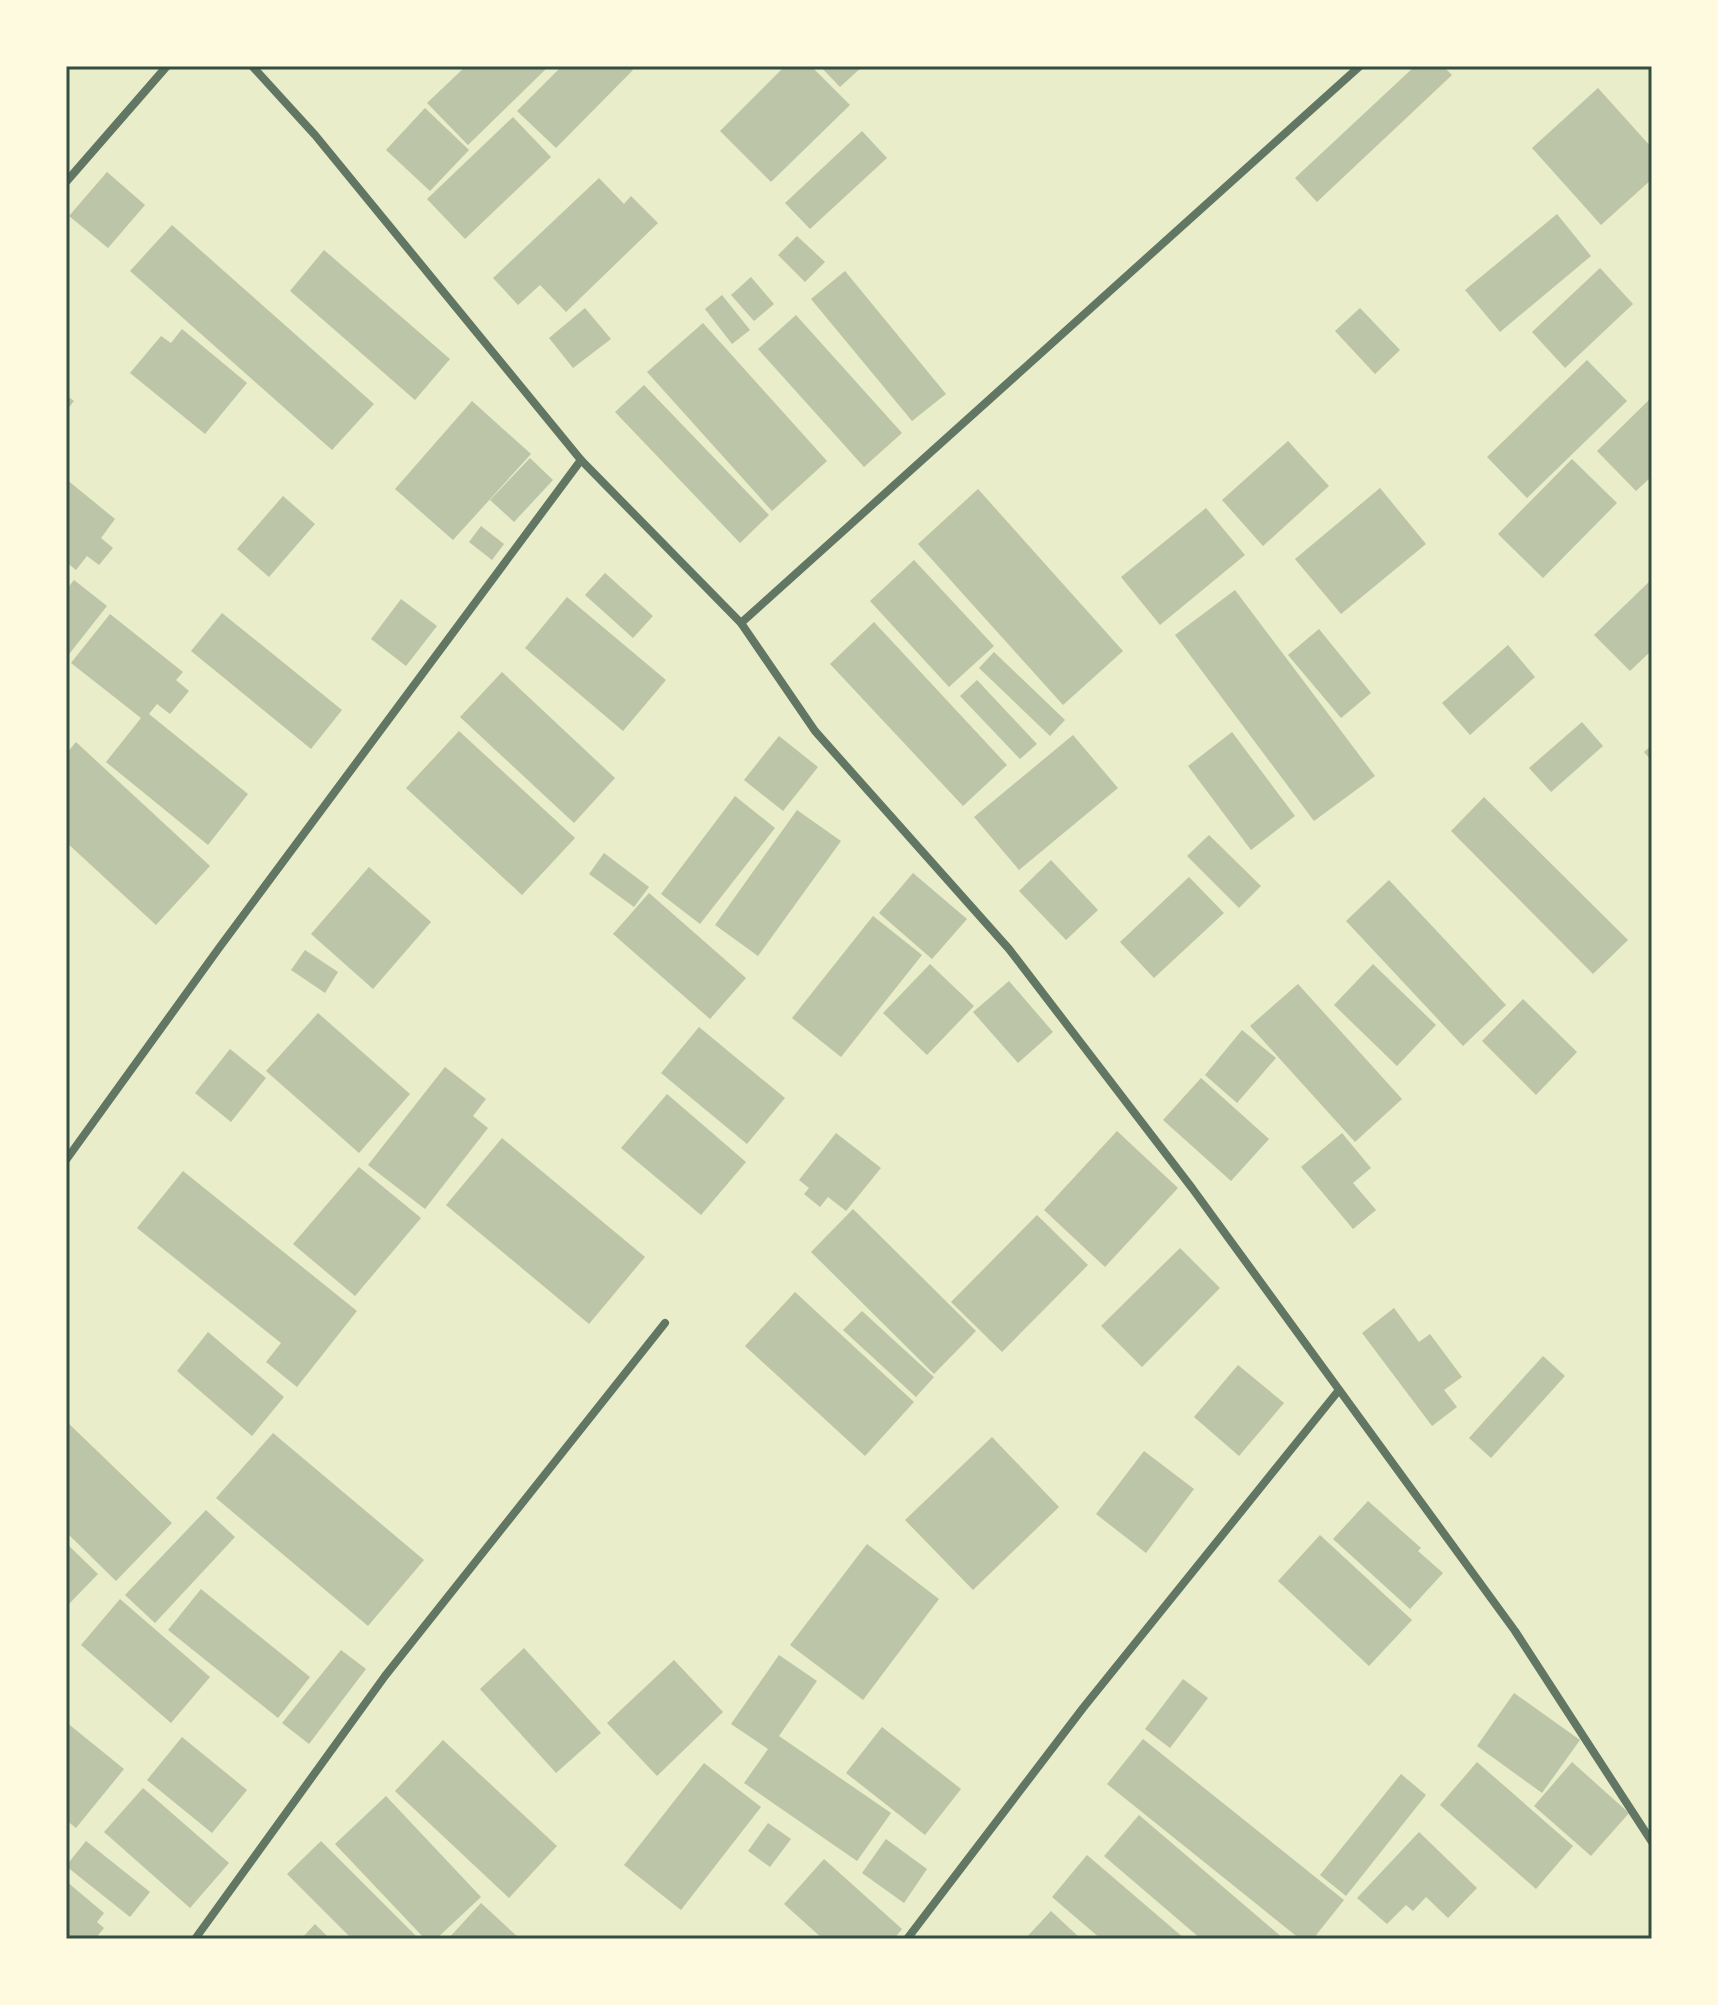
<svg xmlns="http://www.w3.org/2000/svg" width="1718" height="2005" font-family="Montserrat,sans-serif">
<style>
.building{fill:#bcc5a7}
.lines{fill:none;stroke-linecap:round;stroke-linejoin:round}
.minor{stroke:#617663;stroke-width:8}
.neatline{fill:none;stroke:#344e41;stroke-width:3}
</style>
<rect width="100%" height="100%" fill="#e9edc9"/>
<g class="building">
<polygon points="466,66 549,66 468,145 427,103"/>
<polygon points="562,66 629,66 633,70 556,148 517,111"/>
<polygon points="785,66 811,66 850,105 771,182 720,131"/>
<polygon points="820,66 863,66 840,87"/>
<polygon points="1415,66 1443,66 1452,75 1317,202 1295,178"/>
<polygon points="1598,88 1652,148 1652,179 1601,225 1532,148"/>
<polygon points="425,108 469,150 430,191 386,150"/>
<polygon points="513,117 551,157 465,239 427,199"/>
<polygon points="862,131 887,158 810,229 785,203"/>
<polygon points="107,172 145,205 108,248 69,216"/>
<polygon points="599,178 624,204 631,196 658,223 566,312 540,285 518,305 493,278"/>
<polygon points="1557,214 1591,256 1500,332 1465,290"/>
<polygon points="172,225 374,404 332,450 130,271"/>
<polygon points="797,236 825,262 805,282 778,255"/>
<polygon points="324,250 450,359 415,400 290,291"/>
<polygon points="1600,268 1633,304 1565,368 1532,332"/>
<polygon points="845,271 946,394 912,421 811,299"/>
<polygon points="751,277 774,304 754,321 731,295"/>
<polygon points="722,295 750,330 732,344 705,309"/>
<polygon points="585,308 611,339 573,368 549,338"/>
<polygon points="1360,308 1400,350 1375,374 1335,331"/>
<polygon points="796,315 902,433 864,467 758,349"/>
<polygon points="703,323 827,461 772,511 647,372"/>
<polygon points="182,329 247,383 205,434 130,373 161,336 171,343"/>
<polygon points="1587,360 1627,401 1527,498 1487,457"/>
<polygon points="644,385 769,515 740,543 615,412"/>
<polygon points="66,395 74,401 66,411"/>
<polygon points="1652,397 1652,476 1636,491 1597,451"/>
<polygon points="472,401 531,454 453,540 395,489"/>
<polygon points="1288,441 1329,486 1263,546 1222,500"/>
<polygon points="530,458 553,480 514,522 490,500"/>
<polygon points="1572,459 1617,503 1543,578 1498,534"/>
<polygon points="66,479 115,519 101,538 113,548 99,565 87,556 76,570 66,562"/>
<polygon points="1380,488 1426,544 1341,614 1295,559"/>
<polygon points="978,489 1123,651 1063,705 918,544"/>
<polygon points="283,496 315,524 269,577 237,549"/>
<polygon points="1206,508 1245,555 1160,625 1121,577"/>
<polygon points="481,526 504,544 492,560 469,542"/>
<polygon points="914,560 994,646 949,687 870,601"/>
<polygon points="605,573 653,616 633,638 585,595"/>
<polygon points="1652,579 1652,650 1630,671 1594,635"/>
<polygon points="74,580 107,606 66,658 66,590"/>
<polygon points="1235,590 1375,776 1314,821 1175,635"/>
<polygon points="567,597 666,680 623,731 525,648"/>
<polygon points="401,599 437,626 406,666 371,639"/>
<polygon points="222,613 342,710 311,749 191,651"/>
<polygon points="110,614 183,672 176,680 189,691 170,714 157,704 149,714 248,794 208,845 106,762 141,718 71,663"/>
<polygon points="874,622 1007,765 963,806 830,664"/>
<polygon points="1319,629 1371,693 1341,718 1288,655"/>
<polygon points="1508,645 1535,677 1470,735 1442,703"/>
<polygon points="994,652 1065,720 1050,736 979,668"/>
<polygon points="502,672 615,778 574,823 460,717"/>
<polygon points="977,680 1037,744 1020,759 960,696"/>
<polygon points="1582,722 1603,746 1551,792 1529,768"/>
<polygon points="459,731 575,838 522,895 406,788"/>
<polygon points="1232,732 1295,816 1251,850 1188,766"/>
<polygon points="1073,735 1118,788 1019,870 974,817"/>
<polygon points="779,736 818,767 783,811 744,780"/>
<polygon points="76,742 210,866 156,925 66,842 66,754"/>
<polygon points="1652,745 1652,761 1644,752"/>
<polygon points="735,796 775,828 700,924 661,894"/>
<polygon points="1484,797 1628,940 1593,974 1451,831"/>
<polygon points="797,810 841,841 758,956 715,925"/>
<polygon points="1209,835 1261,886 1239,908 1187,856"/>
<polygon points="604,853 649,887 634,907 589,874"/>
<polygon points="1051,860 1098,910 1066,940 1019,891"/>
<polygon points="369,867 431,922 373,989 311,934"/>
<polygon points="913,873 967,919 932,959 879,913"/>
<polygon points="1189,877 1224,913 1154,978 1120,942"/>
<polygon points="1389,880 1506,1005 1463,1046 1346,921"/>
<polygon points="649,893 746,978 710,1019 613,934"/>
<polygon points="873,916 922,955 841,1057 792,1018"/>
<polygon points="305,950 338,972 325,993 291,970"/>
<polygon points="930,964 974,1006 927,1055 883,1013"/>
<polygon points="1373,964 1436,1025 1397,1066 1334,1005"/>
<polygon points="1009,981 1053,1032 1018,1063 973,1012"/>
<polygon points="1298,984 1402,1099 1355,1142 1250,1026"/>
<polygon points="1523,999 1577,1052 1536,1095 1482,1041"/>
<polygon points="318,1013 410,1094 359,1153 266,1071"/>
<polygon points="699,1027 785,1098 747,1144 661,1073"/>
<polygon points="1242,1030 1276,1058 1237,1103 1205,1075"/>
<polygon points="230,1049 266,1078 231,1122 195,1093"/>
<polygon points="445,1067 486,1099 473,1116 488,1128 425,1209 368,1165"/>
<polygon points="1201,1078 1269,1139 1231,1181 1163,1120"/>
<polygon points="667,1094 746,1162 701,1215 621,1148"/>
<polygon points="1117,1131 1178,1188 1105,1267 1044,1210"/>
<polygon points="836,1133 881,1168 846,1211 828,1197 820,1207 804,1194 809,1188 799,1180"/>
<polygon points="1342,1133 1371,1168 1353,1183 1376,1210 1353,1229 1301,1167"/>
<polygon points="502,1138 645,1257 589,1324 446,1205"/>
<polygon points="359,1167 421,1218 355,1296 293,1244"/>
<polygon points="183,1171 357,1311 297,1387 266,1362 281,1343 137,1228"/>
<polygon points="853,1209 976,1331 934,1374 811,1252"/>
<polygon points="1037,1215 1088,1265 1002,1352 951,1302"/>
<polygon points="1180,1248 1220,1288 1142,1367 1101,1326"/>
<polygon points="795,1292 914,1402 865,1456 745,1346"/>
<polygon points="1394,1308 1419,1342 1430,1334 1462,1377 1444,1390 1457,1407 1432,1426 1362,1333"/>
<polygon points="862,1311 934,1377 916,1397 843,1330"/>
<polygon points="208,1332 284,1397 252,1436 177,1371"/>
<polygon points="1543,1356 1565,1376 1491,1458 1469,1438"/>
<polygon points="1238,1365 1284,1403 1239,1456 1194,1417"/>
<polygon points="66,1421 172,1523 116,1581 66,1532"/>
<polygon points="273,1433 424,1560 368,1626 216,1498"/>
<polygon points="992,1437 1059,1507 973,1590 905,1520"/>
<polygon points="1144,1451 1194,1489 1146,1553 1096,1514"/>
<polygon points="1368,1501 1421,1548 1418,1551 1443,1573 1410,1609 1333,1539"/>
<polygon points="206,1510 235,1537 155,1623 125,1595"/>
<polygon points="1320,1535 1412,1620 1369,1666 1278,1581"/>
<polygon points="66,1543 98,1574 66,1607"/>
<polygon points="867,1544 939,1599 863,1700 790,1645"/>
<polygon points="201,1589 310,1677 278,1718 168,1630"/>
<polygon points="120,1599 210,1677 171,1723 81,1645"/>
<polygon points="524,1648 601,1733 556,1773 480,1689"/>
<polygon points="341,1650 366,1669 309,1744 282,1723"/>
<polygon points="779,1655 817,1681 779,1736 891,1813 857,1861 744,1783 768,1749 731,1724"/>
<polygon points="674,1660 723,1712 657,1776 607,1723"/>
<polygon points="1183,1679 1208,1698 1170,1748 1145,1729"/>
<polygon points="1514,1693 1580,1740 1542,1793 1477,1746"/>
<polygon points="66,1722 124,1769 76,1828 66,1820"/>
<polygon points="882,1727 961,1789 925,1835 846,1773"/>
<polygon points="182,1737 247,1790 212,1833 147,1780"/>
<polygon points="1143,1739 1344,1900 1313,1939 1300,1939 1107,1784"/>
<polygon points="443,1740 557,1846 509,1898 395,1791"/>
<polygon points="1477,1762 1573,1846 1536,1889 1440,1805"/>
<polygon points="1572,1762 1629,1813 1591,1856 1534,1806"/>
<polygon points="704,1763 761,1807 681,1910 624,1865"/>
<polygon points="1401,1774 1426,1795 1346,1896 1320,1875"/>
<polygon points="143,1788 229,1863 190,1908 104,1832"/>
<polygon points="386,1796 481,1897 436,1939 425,1939 335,1844"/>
<polygon points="1139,1815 1284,1939 1201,1939 1104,1856"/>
<polygon points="768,1823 791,1839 770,1867 748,1851"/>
<polygon points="1419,1832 1477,1888 1448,1918 1426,1897 1413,1911 1406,1905 1387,1924 1357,1898"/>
<polygon points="886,1839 927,1869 904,1903 862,1873"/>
<polygon points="86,1841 150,1892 130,1917 66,1866"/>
<polygon points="321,1841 419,1939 352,1939 287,1874"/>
<polygon points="1087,1855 1185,1939 1101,1939 1052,1897"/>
<polygon points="824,1859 902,1929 894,1939 823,1939 784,1904"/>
<polygon points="66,1881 104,1913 97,1922 104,1928 95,1939 66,1939"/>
<polygon points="481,1903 520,1939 448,1939"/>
<polygon points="1051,1911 1081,1939 1025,1939"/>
<polygon points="315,1924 330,1939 301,1939"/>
</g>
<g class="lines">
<g class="minor">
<polyline points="252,66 315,135 581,460 741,623 815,731 1009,949 1192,1188 1515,1631 1652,1842"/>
<polyline points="66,182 167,66"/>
<polyline points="741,623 1360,66"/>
<polyline points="66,1160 219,948 581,460"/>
<polyline points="195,1939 385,1676 665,1323"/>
<polyline points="907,1939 1083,1708 1339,1390"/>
</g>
</g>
<rect width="1718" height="2005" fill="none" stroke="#fefae0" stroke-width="136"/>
<rect x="68" y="68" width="1582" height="1869" class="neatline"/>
</svg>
